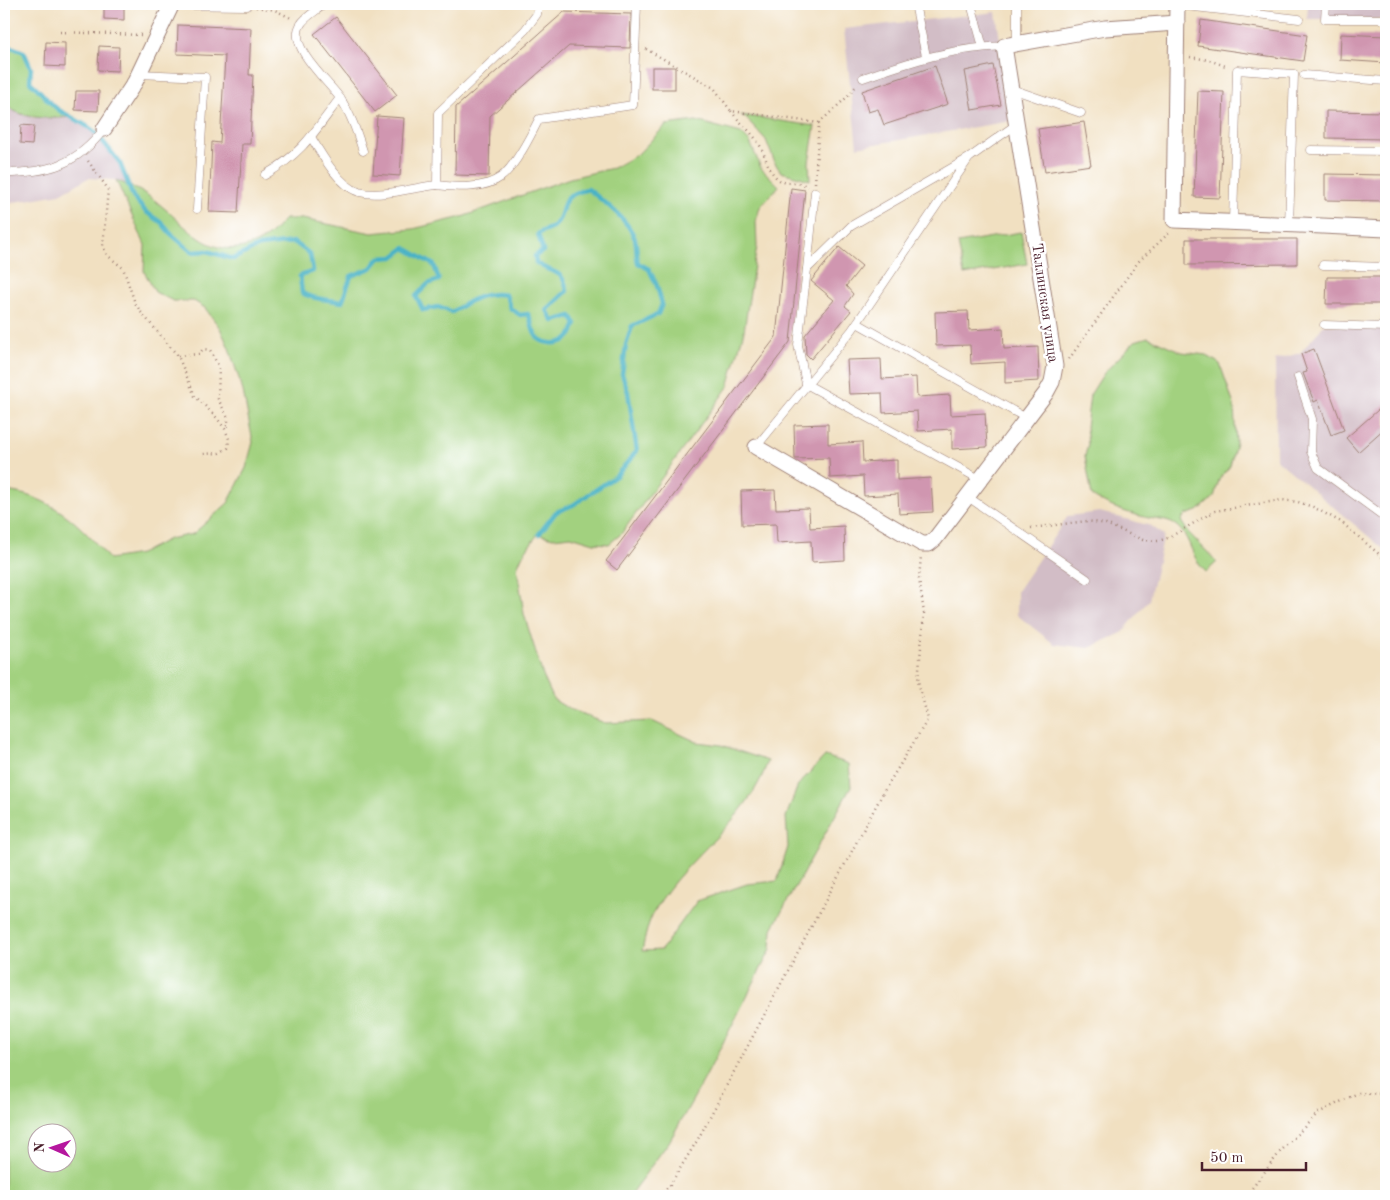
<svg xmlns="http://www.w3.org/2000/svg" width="1390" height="1200" font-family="'Old Standard TT',serif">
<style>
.industrial{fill:#d2bdc6}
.green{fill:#a2d17f;stroke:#767855;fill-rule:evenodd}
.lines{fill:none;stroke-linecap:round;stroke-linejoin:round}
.stream{stroke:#48b2c6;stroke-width:4.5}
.building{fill:#d096b0}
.service-casing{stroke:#9e8076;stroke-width:9}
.minor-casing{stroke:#9e8076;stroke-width:17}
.path{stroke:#9e8076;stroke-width:2.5;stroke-dasharray:1 4;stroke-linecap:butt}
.service{stroke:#fff;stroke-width:8}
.minor{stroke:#fff;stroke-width:15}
.labels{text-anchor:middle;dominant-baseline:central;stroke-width:5;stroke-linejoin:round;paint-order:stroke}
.street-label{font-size:15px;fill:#4a1f2b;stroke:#fff}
</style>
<rect width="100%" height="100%" fill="#fff"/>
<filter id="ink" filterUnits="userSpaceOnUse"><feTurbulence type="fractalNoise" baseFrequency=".02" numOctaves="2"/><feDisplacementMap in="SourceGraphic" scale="10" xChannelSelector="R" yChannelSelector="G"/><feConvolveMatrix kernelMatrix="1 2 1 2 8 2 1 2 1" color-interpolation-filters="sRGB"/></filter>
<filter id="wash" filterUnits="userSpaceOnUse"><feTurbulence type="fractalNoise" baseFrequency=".0096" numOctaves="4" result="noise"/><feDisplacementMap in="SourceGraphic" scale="20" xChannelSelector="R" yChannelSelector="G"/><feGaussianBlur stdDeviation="1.12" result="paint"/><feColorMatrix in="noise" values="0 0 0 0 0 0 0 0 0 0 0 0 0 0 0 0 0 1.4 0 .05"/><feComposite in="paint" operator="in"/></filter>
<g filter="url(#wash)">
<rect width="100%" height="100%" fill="#f1e0c1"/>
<g class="industrial">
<polygon points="1308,4 1386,4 1386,19 1307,19"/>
<polygon points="996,12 1011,121 857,147 844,29"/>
<polygon points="4,104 9,109 34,118 72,117 89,127 108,147 120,163 128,185 116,180 88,178 60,194 14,202 4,207"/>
<polygon points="1324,325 1386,327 1386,551 1276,459 1275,360 1300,353"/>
<polygon points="1100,512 1151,526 1164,535 1149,600 1122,633 1089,648 1054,644 1017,615 1017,591 1068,516"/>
</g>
<g class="green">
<path d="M4,44L24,52L31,68L30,82C45,94 55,108 72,117C49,119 22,120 4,104Z"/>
<polygon points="741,115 815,126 809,162 810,180 781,172 775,163 766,140 747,119"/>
<path d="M696,121L741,133L750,142L761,168L779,186L760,207L756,221L757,246L744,331L728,387L621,534L609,544L594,543L571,536L553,538L538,534L522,556L517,568L524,614L543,676L554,700L569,709L605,723L652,721L697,742L721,745L768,761C747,824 687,854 655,910C648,921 645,938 642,951L661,950L697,901L747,884L777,881L788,847L786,817L798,785L825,756L849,764L851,787L772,929L771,949L705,1078L669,1142L629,1196H4V491C50,495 81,524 109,559L140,554L169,539L193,534L228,503L246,468L253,442L243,391L229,348L220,328L205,308L194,301H173L155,292L144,271L145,245L116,180C125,184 135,188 144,193C184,217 206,269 262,240C270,236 278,226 285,219H302L372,233L413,229L462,217L570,178L613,168L638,154L666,125ZM68,1132V1162H38V1132Z"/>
<polygon points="1021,232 1027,264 964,275 958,243"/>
<path d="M1148,337L1182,352L1206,355L1220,364L1234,405L1236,443L1230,466L1219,480L1214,497L1198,511L1185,515L1181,521L1188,532L1217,562L1206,572C1191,559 1192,540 1178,527C1170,520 1159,520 1149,518C1130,514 1108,507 1092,496L1085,456L1088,444L1086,427L1090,395L1104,373L1135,341Z"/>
</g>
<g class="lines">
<g class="stream">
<path d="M4,44L24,52L31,68L30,82C41,90 48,103 59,110C71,118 85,123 96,133"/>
<path d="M101,139L120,163L133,197L146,212L162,223L170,233L192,252L207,251L233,259L259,246L294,242L310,254L313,271L300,276L302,293C314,300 328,299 342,302L351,276L371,268L379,258L393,257L405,248L434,265L439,280L428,284L416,296L423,310L438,307L452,312C471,300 483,291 506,295L510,308L520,315L528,314C532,320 531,326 534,332C540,346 562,347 571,335C573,333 574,327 576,324L571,316L553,321L547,310L567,291C562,267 553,275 536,263L535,256L543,251L538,234C543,230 551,229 555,225C570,208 553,198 588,189C603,201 628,219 635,239C637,246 636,255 638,263L649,269L657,286L662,304L658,314L632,326L626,345L622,374L628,392L637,451L616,476L573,505L556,512L539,534"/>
</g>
</g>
<g id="blocks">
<g class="building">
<polygon points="104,4 124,4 124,20 104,19"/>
<polygon points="564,12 631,14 630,48 569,46 490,116 489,176 455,175 456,107"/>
<polygon points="336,17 397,95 375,112 314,34"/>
<polygon points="1201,20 1307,35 1303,61 1198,46"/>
<polygon points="178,25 251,28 249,75 253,75 250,144 242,144 238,213 209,212 212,142 220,143 225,56 177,54"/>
<polygon points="1341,34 1386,36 1386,63 1340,60"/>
<polygon points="46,42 65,43 65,67 45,66"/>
<polygon points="99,46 119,47 118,71 98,70"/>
<polygon points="993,65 1001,105 972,110 965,71"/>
<polygon points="935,66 948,104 884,125 878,109 868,112 862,91"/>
<rect x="652" y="67" width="23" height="22"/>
<polygon points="76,91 99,91 98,111 75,110"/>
<polygon points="1198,91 1224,92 1220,198 1194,197"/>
<polygon points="1326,111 1386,112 1386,139 1326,138"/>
<polygon points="377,116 404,118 400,176 373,174"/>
<polygon points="1084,122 1091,165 1045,172 1038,129"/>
<polygon points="21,125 34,126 32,145 20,144"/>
<polygon points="1325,174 1386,175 1386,201 1325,200"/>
<polygon points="791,188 805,190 790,342 617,570 606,561 776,337"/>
<polygon points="1186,239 1297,239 1297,264 1186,265"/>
<polygon points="839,247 862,266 846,286 853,294 845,306 851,311 811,359 806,354 805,335 834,300 811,281"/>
<polygon points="1327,277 1386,277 1386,304 1326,304"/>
<polygon points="968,311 969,330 1003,328 1004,349 1038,347 1039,381 1005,383 1005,362 971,364 970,345 936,346 935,312"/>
<polygon points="1314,349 1344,430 1331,435 1318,400 1314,402 1303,373 1307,372 1301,354"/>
<polygon points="881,359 882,379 916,377 917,397 950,395 951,415 985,413 987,447 952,449 952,429 918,431 917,411 883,413 882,393 849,394 847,360"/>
<polygon points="1386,403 1386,427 1358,452 1346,438"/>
<polygon points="828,424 828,444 862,442 863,462 897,460 897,480 931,478 933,512 899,514 898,494 864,496 863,476 830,478 829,458 795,459 794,425"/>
<polygon points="775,490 776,509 809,508 810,528 844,526 845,560 812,562 811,541 777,543 776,524 742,525 741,491"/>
</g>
</g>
</g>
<g filter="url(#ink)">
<use href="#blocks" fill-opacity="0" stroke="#9e8076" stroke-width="1"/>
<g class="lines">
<g class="service-casing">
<g id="service">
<path d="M324,4C318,10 306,16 301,24C286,46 328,81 340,98C351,114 357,133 363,151"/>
<path d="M538,4L537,14L525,30L438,113L437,185C457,187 483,190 501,177C515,167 531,135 539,119L633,105L637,4"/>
<polyline points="915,4 926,56"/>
<polyline points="971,4 983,47"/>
<polyline points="1017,4 1017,43"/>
<polyline points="1326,4 1325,19 1386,19"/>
<polyline points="172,5 247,6"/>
<polyline points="1177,5 1299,19"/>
<polyline points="139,74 205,77 197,209"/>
<polyline points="1304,75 1386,81"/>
<path d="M863,78C912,61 951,48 1004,46"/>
<polyline points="1012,89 1081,113"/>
<path d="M311,137C321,154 339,186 359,192C382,198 414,187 437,185"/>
<polyline points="1311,150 1386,151"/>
<polyline points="969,158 851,226 807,269 798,345 806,384 981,480"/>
<path d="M4,173C47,173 77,165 104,129"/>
<path d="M265,175C303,153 315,131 340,98"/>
<polyline points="1233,223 1237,70 1294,74 1289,225"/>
<polyline points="1323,265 1386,267"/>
<polyline points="807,269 815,192"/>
<polyline points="857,323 1026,418"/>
<polyline points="1324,325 1386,327"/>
<polyline points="1298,377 1312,419 1311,452 1318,468 1386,518"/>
<polyline points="756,447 852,330 969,158 1017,124"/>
<polyline points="968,497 1087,579"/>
</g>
</g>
<g class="minor-casing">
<g id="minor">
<polyline points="1177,4 1174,220 1299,225"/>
<polyline points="104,129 135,82 172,4"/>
<polyline points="1301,225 1386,229"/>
<polyline points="756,447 922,544 929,544 935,539 1046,393 1052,382 1055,366 1004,46 1105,28 1177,23"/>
</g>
</g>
<g class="path">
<polyline points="789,4 809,4"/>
<polyline points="256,7 275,10 293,19"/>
<polyline points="60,32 141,35"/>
<polyline points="646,49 714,88 731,111 819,123"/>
<polyline points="1190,57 1209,60 1228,67"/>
<path d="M731,111C739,122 750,130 757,141C766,153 766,169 778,179C786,186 799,180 808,187"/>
<polyline points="88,161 108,189 103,246 107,255 123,268 135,303 140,311 178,356 195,396 217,418 225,429 229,439 228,448 219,453 203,454"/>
<polyline points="815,183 819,123 846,98 857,85"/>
<polyline points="178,356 199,354 203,349 210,350 219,367 218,399 228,418 228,424 225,429"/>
<polyline points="1069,359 1138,262 1169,233"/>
<polyline points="1031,528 1087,521 1106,524 1143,540 1158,541 1168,538 1215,511 1282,500 1298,502 1313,507 1341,522 1386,560"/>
<polyline points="659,1196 670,1185 698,1139 884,791 928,719 918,681 924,613 919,579 921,556"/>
<polyline points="1246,1196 1280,1152 1318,1113 1358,1093 1386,1094"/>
</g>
<use href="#service" class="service"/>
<use href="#minor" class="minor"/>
</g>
</g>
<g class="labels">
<g class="street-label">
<text transform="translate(1044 303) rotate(82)">Таллинская улица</text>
</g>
</g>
<rect width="1390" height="1200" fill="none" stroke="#fff" stroke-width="20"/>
<g transform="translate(52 1148) rotate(272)"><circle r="24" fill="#ffffff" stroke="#b7a5aa"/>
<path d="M0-4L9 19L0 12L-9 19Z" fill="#b5179e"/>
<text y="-8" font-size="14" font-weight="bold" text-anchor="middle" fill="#4a1f2b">N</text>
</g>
<path d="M1202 1162v8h104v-8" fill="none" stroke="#4a1f2b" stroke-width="2.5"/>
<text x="1210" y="1162" font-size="15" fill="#4a1f2b" stroke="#ffffff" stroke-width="4" paint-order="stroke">50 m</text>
</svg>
